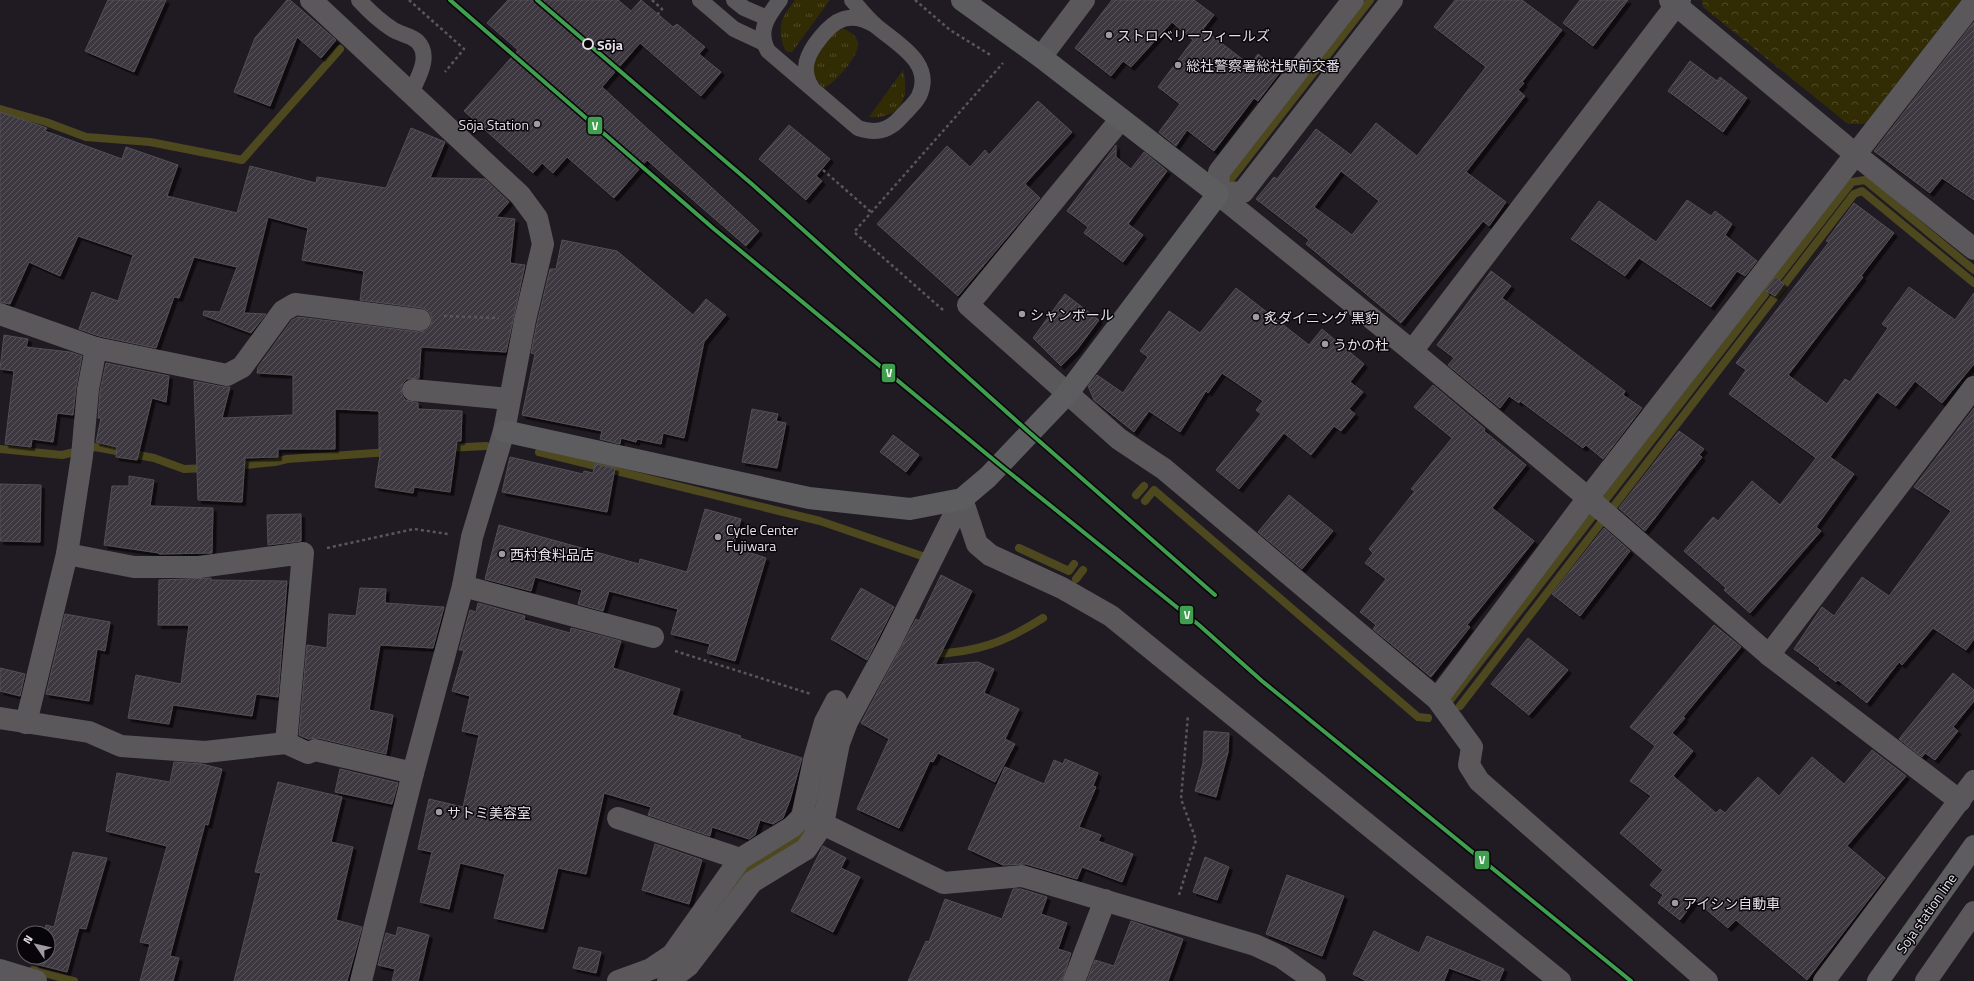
<svg xmlns="http://www.w3.org/2000/svg" width="1974" height="981" font-family="'Titillium Web','Noto Sans JP',sans-serif">
<style>
.grass{fill:url(#grass-tufts)}
.park{fill:url(#park-crowns)}
.lines{fill:none;stroke-linecap:round;stroke-linejoin:round}
.stream{stroke:#4e481f;stroke-width:8}
.building{fill:url(#building-hatch);stroke:#524e54;fill-rule:evenodd;filter:url(#shadow)}
.path{stroke:#5a575b;stroke-width:2.5;stroke-dasharray:3 3;stroke-linecap:butt}
.lane{stroke:#5b585c;stroke-width:16}
.street{stroke:#5b585c;stroke-width:22}
.secondary{stroke:#5d5c5e;stroke-width:22}
.rail-1-casing{stroke:#08050a;stroke-width:7}
.rail-1{stroke:#3f9f4f;stroke-width:4}
.poi-dot{fill:#9f9aa3;stroke:#08050a;stroke-width:1.5}
.stop-dot{fill:#08050a;stroke:#e4dfe8;stroke-width:2}
.labels{text-anchor:middle;dominant-baseline:central;stroke-width:3;stroke-linejoin:round;paint-order:stroke}
.poi-label{font-size:14px;fill:#e4dfe8;stroke:#08050a;text-anchor:start}
.stop-label{font-size:14px;font-weight:bold;fill:#e4dfe8;stroke:#08050a;text-anchor:start}
.street-label{font-size:14px;fill:#e4dfe8;stroke:#08050a}
.line-badge{stroke:#08050a;stroke-width:1.5}
.badge-label{font-size:11px;text-anchor:middle;font-weight:bold;fill:#fff}
</style>
<defs>
<pattern id="grass-tufts" width="24" height="20" patternUnits="userSpaceOnUse"><rect width="24" height="20" fill="#322c05"/><path d="M3 7l-1-3M5 7V3M7 7l1-3M15 17l-1-3M17 17v-4M19 17l1-3" fill="none" stroke="#504a29"/></pattern>
<pattern id="park-crowns" width="20" height="18" patternUnits="userSpaceOnUse"><rect width="20" height="18" fill="#322c05"/><path d="M2 6a3 3 0 1 1 6 0M12 15a3 3 0 1 1 6 0" fill="none" stroke="#504a29"/></pattern>
<pattern id="building-hatch" width="6" height="6" patternUnits="userSpaceOnUse"><rect width="6" height="6" fill="#3d393f"/><path d="M-1 1l2-2M0 6l6-6M5 7l2-2" fill="none" stroke="#59555b"/></pattern>
<filter id="shadow"><feDropShadow dx="3.5" dy="3.5" stdDeviation="0" flood-color="#0009"/></filter>
</defs>
<rect width="100%" height="100%" fill="#201b22"/>
<g class="grass">
<path d="M795,0H830L792,52H787C784,49 783,45 782,41C778,21 784,15 795,0Z"/>
<path d="M842,28C849,31 855,34 858,42C861,54 835,83 824,88C808,74 814,62 820,43Z"/>
<path d="M903,70C910,98 901,119 869,117Z"/>
</g>
<polygon class="park" points="1702,0 1961,0 1865,124 1848,124 1703,7"/>
<g class="lines">
<g class="stream">
<polyline points="0,109 46,122 86,137 150,142 242,160 340,49"/>
<polyline points="1231,179 1370,0"/>
<polyline points="446,448 486,446"/>
<polyline points="0,449 62,455 95,447 154,458 184,469 207,468"/>
<polyline points="539,452 820,521 922,556"/>
<polyline points="235,466 275,462 287,459 390,452"/>
<polyline points="1136,495 1144,486"/>
<polyline points="1145,501 1154,490 1418,717 1428,718"/>
<polyline points="1019,548 1069,571 1074,564"/>
<polyline points="1076,579 1083,570"/>
<path d="M930,654C976,653 1005,642 1043,618"/>
<polyline points="1451,699 1852,182 1865,180 1974,270"/>
<polyline points="1460,706 1854,194 1862,191 1974,283"/>
<polyline points="722,902 753,865 797,837 803,829"/>
<polyline points="33,970 74,981"/>
</g>
</g>
<g class="building">
<polygon points="108,0 166,0 134,72 85,51"/>
<polygon points="287,0 290,0 336,40 321,58 297,37 270,106 234,92 255,38"/>
<polygon points="508,0 618,0 631,11 641,0 673,27 677,24 705,47 699,54 721,72 701,96 640,43 602,87 759,231 746,246 647,160 614,198 567,157 553,173 542,163 533,173 464,111 518,50 487,23"/>
<polygon points="1112,0 1194,0 1214,15 1203,29 1250,65 1258,54 1280,72 1258,101 1254,98 1214,151 1187,130 1176,146 1159,132 1180,104 1158,87 1193,40 1172,22 1131,67 1123,61 1111,76 1075,48"/>
<path d="M1455,0H1522L1562,30L1522,82L1524,83L1518,90L1525,96L1466,172L1506,202L1489,226L1483,221L1401,323L1306,244L1309,240L1256,199L1274,177L1277,179L1316,129L1351,155L1376,123L1417,156L1486,67L1434,27ZM1341,171L1379,201L1352,235L1314,207Z"/>
<polygon points="1580,0 1628,0 1593,46 1563,23"/>
<polygon points="1974,22 1974,200 1942,178 1930,193 1874,151"/>
<polygon points="1690,61 1717,81 1720,77 1747,98 1723,132 1668,91"/>
<polygon points="1038,101 1072,132 1025,184 1040,198 958,296 877,224 947,146 970,167 985,150 989,155"/>
<polygon points="0,112 47,128 45,131 122,159 126,147 178,165 167,196 237,213 250,166 316,183 317,177 386,188 411,128 445,142 430,178 485,179 509,202 496,217 515,219 510,263 525,265 506,352 421,347 419,378 407,379 403,383 401,388 402,395 405,400 418,403 418,409 462,411 461,441 457,441 450,492 414,487 413,493 375,487 381,449 379,449 379,411 335,409 335,449 278,449 278,457 245,458 242,502 198,500 194,381 224,387 230,387 222,418 293,415 293,375 257,373 258,367 292,320 298,317 419,332 425,331 430,327 432,321 431,315 427,310 422,308 360,300 364,271 302,260 308,228 268,217 244,313 266,314 251,333 203,315 204,311 220,312 237,267 194,257 179,298 174,297 156,348 99,336 79,329 92,292 118,301 133,255 78,236 60,276 29,262 10,304 0,302"/>
<polygon points="789,125 830,159 816,176 822,181 806,200 759,159"/>
<polygon points="1116,145 1116,157 1131,169 1144,152 1167,171 1128,224 1143,235 1123,262 1084,233 1088,227 1067,211"/>
<polygon points="1687,200 1711,216 1715,211 1732,224 1725,235 1757,261 1745,276 1737,271 1711,307 1639,258 1625,276 1571,239 1599,201 1656,242"/>
<polygon points="1854,203 1894,233 1861,276 1863,277 1788,375 1827,404 1845,379 1850,382 1888,328 1882,324 1909,287 1955,320 1974,293 1974,364 1942,403 1915,381 1896,406 1877,392 1830,457 1854,474 1816,527 1821,531 1750,613 1724,590 1726,588 1684,551 1713,517 1718,521 1752,481 1780,505 1816,458 1729,394 1746,370 1736,363 1829,242 1826,241"/>
<polygon points="562,240 617,251 693,315 706,299 726,315 704,342 684,438 663,433 661,444 637,439 636,442 621,438 620,444 600,439 602,431 522,415 535,354 531,353 537,323 550,269 556,269"/>
<polygon points="1491,271 1511,286 1502,298 1625,391 1623,395 1642,408 1603,459 1586,445 1583,448 1520,401 1519,403 1509,396 1500,408 1448,365 1454,358 1437,345"/>
<polygon points="1776,277 1784,284 1775,296 1765,290"/>
<polygon points="1236,288 1309,345 1322,329 1364,364 1350,382 1363,392 1349,409 1355,414 1341,431 1334,426 1311,455 1284,433 1239,489 1216,470 1261,414 1256,410 1263,401 1222,373 1208,393 1206,391 1180,432 1149,411 1134,432 1094,400 1088,386 1097,375 1123,393 1148,357 1140,351 1169,311 1200,333"/>
<polygon points="1065,294 1099,320 1076,351 1061,366 1033,338"/>
<polygon points="4,335 28,339 26,347 70,352 82,356 76,387 73,415 57,413 53,442 32,439 31,447 5,444 14,371 0,369"/>
<polygon points="106,363 169,376 166,402 152,398 137,460 116,457 117,447 96,442 101,418 98,418 100,391"/>
<polygon points="1433,385 1485,429 1484,431 1526,465 1492,508 1534,541 1467,625 1470,627 1431,677 1373,629 1376,625 1360,612 1386,579 1365,563 1373,553 1369,549 1415,491 1411,489 1452,438 1414,407"/>
<polygon points="1974,408 1974,639 1966,650 1933,628 1902,665 1899,662 1867,703 1838,680 1836,682 1819,669 1820,668 1794,649 1822,607 1834,616 1862,577 1889,596 1951,511 1914,487"/>
<polygon points="752,409 778,414 776,421 786,423 777,468 742,462"/>
<polygon points="1679,431 1704,449 1699,455 1702,457 1645,531 1619,508"/>
<polygon points="893,435 919,455 906,472 880,452"/>
<polygon points="510,457 583,474 584,471 593,473 595,464 615,468 607,512 502,492"/>
<polygon points="129,476 154,480 150,506 213,508 212,553 159,554 159,553 104,545 112,486 129,486"/>
<polygon points="0,484 41,485 40,542 0,541"/>
<polygon points="1289,495 1333,531 1302,569 1258,532"/>
<polygon points="705,509 741,519 733,547 766,558 735,661 707,653 710,644 671,634 678,609 609,591 603,611 578,604 582,590 535,577 531,591 485,579 499,525 639,564 640,559 687,572"/>
<polygon points="301,514 301,541 268,545 267,515"/>
<polygon points="1604,528 1630,551 1580,616 1552,594"/>
<polygon points="941,575 972,591 935,665 978,662 994,669 984,693 1019,709 1005,739 1015,744 995,782 938,753 933,762 930,761 899,828 857,809 889,739 861,723 916,619 919,621"/>
<polygon points="211,578 211,580 287,581 278,697 256,694 252,716 173,705 169,724 128,718 136,675 181,684 189,625 158,625 159,580"/>
<polygon points="360,588 386,589 385,603 444,607 433,648 380,645 369,710 393,715 386,754 318,738 308,739 299,735 307,645 327,648 329,614 356,616"/>
<polygon points="861,588 894,607 867,660 831,639"/>
<polygon points="478,603 525,616 524,620 570,633 571,628 621,641 613,668 680,689 672,715 741,736 740,738 802,758 790,800 783,818 773,824 760,820 755,835 749,839 712,827 710,836 648,815 651,807 604,793 586,874 558,868 543,929 494,918 505,874 460,863 449,909 420,902 432,852 418,849 429,799 463,807 479,735 462,731 470,696 452,691 464,650 459,650 470,610 476,612"/>
<polygon points="65,614 110,622 105,651 97,649 89,701 46,694"/>
<polygon points="1714,625 1741,647 1683,717 1685,718 1672,733 1693,751 1673,776 1716,813 1720,809 1725,813 1758,777 1779,796 1812,757 1844,784 1872,750 1906,776 1847,846 1885,878 1807,980 1736,920 1728,928 1695,900 1680,920 1658,903 1663,895 1650,885 1663,870 1620,833 1651,796 1630,781 1655,746 1630,727"/>
<polygon points="1528,638 1568,670 1529,715 1491,684"/>
<polygon points="0,668 25,674 20,696 0,691"/>
<polygon points="1953,673 1974,690 1974,701 1953,727 1958,731 1935,760 1925,753 1922,757 1899,739"/>
<polygon points="1204,731 1229,733 1228,752 1216,797 1195,791 1203,763"/>
<polygon points="1065,759 1098,773 1093,786 1096,787 1079,827 1101,835 1098,841 1133,854 1122,882 1082,867 1077,879 1026,864 1003,865 968,849 1005,767 1044,784 1054,760 1063,764"/>
<polygon points="174,762 202,764 222,769 208,825 205,824 170,956 179,958 173,981 140,981 150,944 140,942 167,846 106,831 117,773 170,782"/>
<polygon points="340,769 398,783 392,804 335,792"/>
<polygon points="278,782 342,797 331,842 353,847 336,920 362,927 347,981 234,981 261,873 255,872"/>
<polygon points="655,844 702,860 689,904 642,890"/>
<polygon points="823,846 846,858 841,868 860,877 833,932 791,911"/>
<polygon points="73,852 107,858 86,929 79,928 67,972 35,964 37,957 48,957 48,933 44,933 46,925 54,927"/>
<polygon points="1205,857 1229,867 1217,900 1193,892"/>
<polygon points="1287,875 1344,896 1322,956 1266,934"/>
<polygon points="1013,889 1021,889 1047,897 1041,914 1067,923 1058,949 1071,953 1062,981 908,981 926,941 929,942 945,899 1002,919"/>
<polygon points="1131,921 1183,939 1168,981 1087,981 1095,960 1114,966"/>
<polygon points="398,927 429,935 418,981 392,981 395,969 378,965 386,933 396,936"/>
<polygon points="1374,931 1419,953 1427,936 1504,969 1499,981 1484,981 1449,968 1444,981 1366,981 1353,974"/>
<polygon points="579,947 601,952 596,973 573,968"/>
</g>
<g class="lines">
<g class="path">
<polyline points="409,0 464,49 445,72"/>
<polyline points="652,0 662,9 658,14"/>
<polyline points="915,0 950,30 992,56"/>
<polyline points="823,170 871,212"/>
<polyline points="943,310 854,232 1003,63"/>
<polyline points="444,316 499,318"/>
<polyline points="327,548 414,529 448,534"/>
<polyline points="675,651 811,694"/>
<polyline points="1179,895 1196,840 1181,799 1188,715"/>
</g>
<g class="lane">
<path d="M359,0C369,11 380,21 392,29C399,34 410,35 417,41C432,56 418,77 411,93"/>
<polyline points="700,0 734,29 764,43"/>
<polyline points="734,0 744,8 767,18"/>
<path d="M780,0C767,17 757,31 768,51L858,128C875,134 889,131 901,117C907,110 915,104 919,96C935,62 895,43 875,25C867,18 859,8 852,0"/>
<path d="M812,88C800,70 807,54 820,38C835,19 850,11 873,24"/>
</g>
<g class="street">
<polyline points="311,0 520,195 537,218 543,244 525,320 504,431 472,537 463,586 413,773 361,981"/>
<polyline points="1670,0 1855,154 1974,249"/>
<polyline points="1041,57 1084,0"/>
<polyline points="1121,119 968,305 1119,439 1164,469 1437,699 1472,747 1469,765 1479,781 1707,981"/>
<polyline points="1218,194 1412,351 1588,498 1769,655 1960,801"/>
<polyline points="1218,194 1243,192 1392,0"/>
<polyline points="1218,194 1219,172 1353,0"/>
<polyline points="0,314 96,348 227,375 242,367 283,311 295,304 420,320"/>
<polyline points="1412,351 1680,0"/>
<polyline points="413,390 509,399"/>
<polyline points="962,499 977,544 990,555 1062,588 1111,616 1560,981"/>
<polyline points="67,554 134,567 199,567 303,553 286,743"/>
<polyline points="463,586 653,637"/>
<polyline points="1769,655 1974,387"/>
<polyline points="1437,699 1588,498 1974,2"/>
<polyline points="0,718 89,732 121,746 205,752 286,743 308,753 315,750 413,773"/>
<polyline points="26,723 67,554 82,456 88,389 96,348"/>
<polyline points="802,817 823,824 944,883 1022,876 1255,945 1281,957 1315,981"/>
<polyline points="618,818 740,859"/>
<polyline points="0,970 36,981"/>
<polyline points="618,981 651,969 672,955 740,859 792,827 802,817 814,760 825,722 836,701"/>
<polyline points="668,981 688,966 752,882 806,849 823,824 839,743 847,722 890,643 962,499"/>
<polyline points="1074,981 1105,900"/>
<polyline points="1824,981 1974,781"/>
<polyline points="1926,981 1974,912"/>
</g>
<g class="secondary">
<polyline points="504,431 809,498 910,509 962,499 988,477 1067,394 1218,194 1041,57 962,0"/>
<polyline points="1878,981 1974,846"/>
</g>
<g class="rail-1-casing">
<g id="rail-1">
<polyline points="450,0 714,229 1000,465 1199,625 1262,681 1631,981"/>
<polyline points="537,0 753,185 1030,433 1215,595"/>
</g>
</g>
<use href="#rail-1" class="rail-1"/>
</g>
<g class="poi-dot">
<circle cx="1109" cy="35" r="4"/>
<circle cx="1178" cy="65" r="4"/>
<circle cx="537" cy="124" r="4"/>
<circle cx="1022" cy="314" r="4"/>
<circle cx="1256" cy="317" r="4"/>
<circle cx="1325" cy="344" r="4"/>
<circle cx="718" cy="537" r="4"/>
<circle cx="502" cy="554" r="4"/>
<circle cx="439" cy="812" r="4"/>
<circle cx="1675" cy="903" r="4"/>
</g>
<circle class="stop-dot" cx="588" cy="44" r="5"/>
<g class="labels">
<g class="poi-label">
<text x="1117" y="35">ストロベリーフィールズ</text>
<text x="1186" y="65">総社警察署総社駅前交番</text>
<text x="529" y="124" text-anchor="end">Sōja Station</text>
<text x="1030" y="314">シャンボール</text>
<text x="1264" y="317">炙ダイニング 黒豹</text>
<text x="1333" y="344">うかの杜</text>
<text x="726" y="529">Cycle Center<tspan x="726" dy="16">Fujiwara</tspan></text>
<text x="510" y="554">西村食料品店</text>
<text x="447" y="812">サトミ美容室</text>
<text x="1683" y="903">アイシン自動車</text>
</g>
<g class="stop-label">
<text x="597" y="44">Sōja</text>
</g>
<g class="street-label">
<text transform="translate(1926 913) rotate(-55)">Soja station line</text>
</g>
</g>
<g class="line-badge">
<rect x="587" y="116" width="16" height="19" rx="4" fill="#3f9f4f"/>
<rect x="881" y="363" width="15" height="20" rx="4" fill="#3f9f4f"/>
<rect x="1179" y="605" width="15" height="20" rx="4" fill="#3f9f4f"/>
<rect x="1474" y="850" width="16" height="20" rx="4" fill="#3f9f4f"/>
</g>
<g class="badge-label">
<text x="595" y="130">V</text>
<text x="889" y="377">V</text>
<text x="1187" y="619">V</text>
<text x="1482" y="864">V</text>
</g>
<g transform="translate(36 945) rotate(304)"><circle r="19" fill="#08050a" stroke="#605c63"/>
<path d="M0-3L7 15L0 10L-7 15Z" fill="#9f9aa3"/>
<text y="-6" font-size="11" font-weight="bold" text-anchor="middle" fill="#e4dfe8">N</text>
</g>
</svg>
